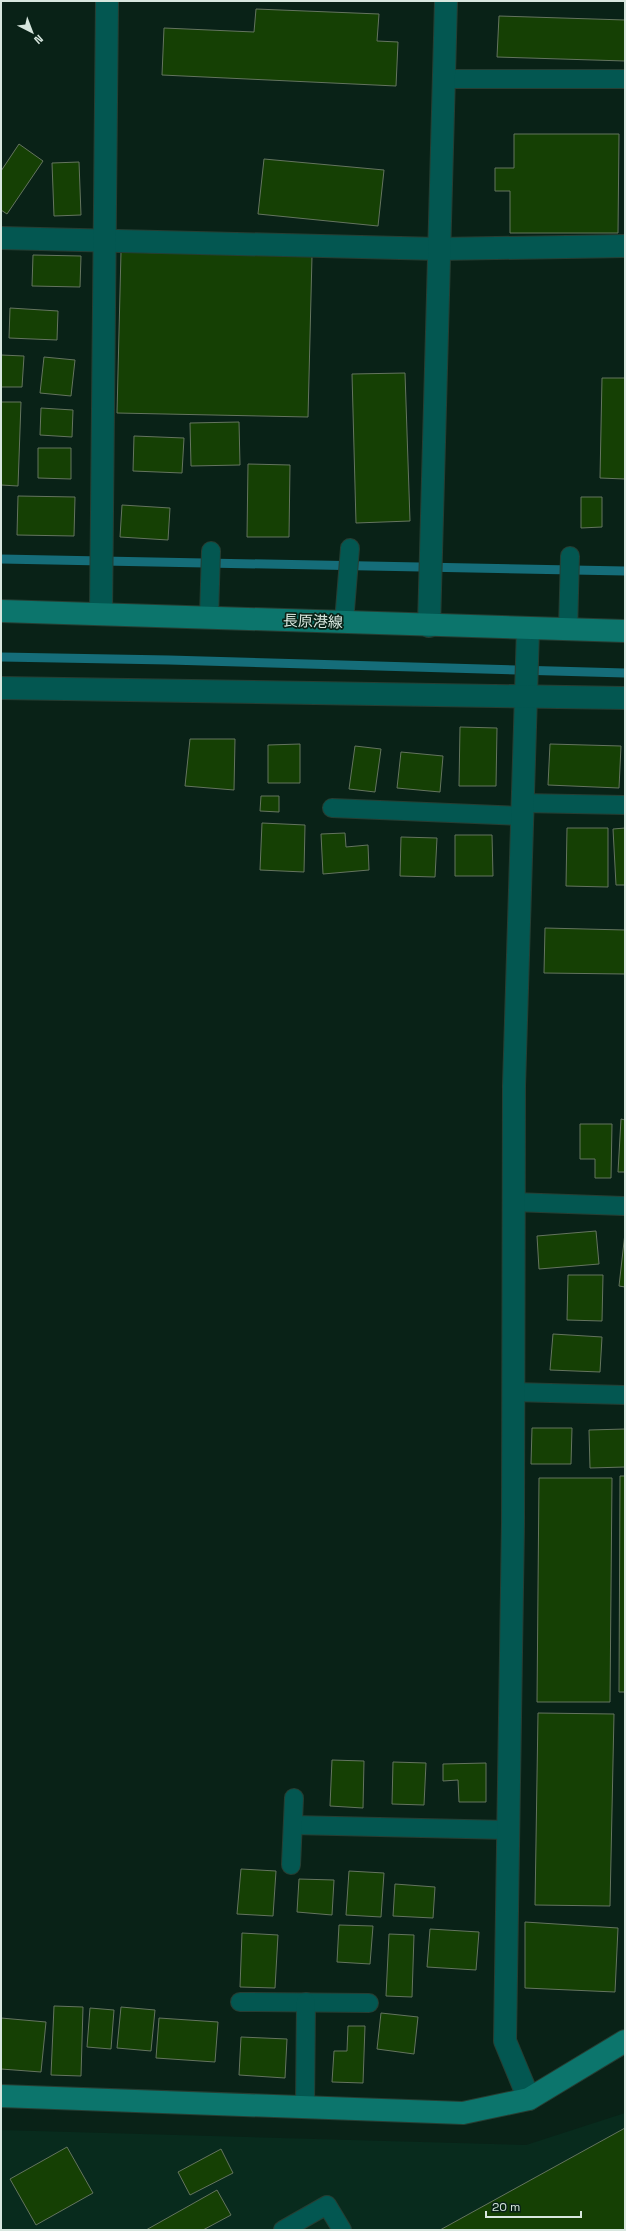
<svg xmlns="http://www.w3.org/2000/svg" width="626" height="2231" font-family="'Space Grotesk','Noto Sans JP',sans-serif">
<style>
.built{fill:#082b1d}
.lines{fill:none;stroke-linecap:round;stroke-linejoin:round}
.stream{stroke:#156d79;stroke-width:9}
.building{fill:#154004;stroke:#64745f}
.lane-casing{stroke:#263e33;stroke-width:20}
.street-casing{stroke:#263e33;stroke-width:24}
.secondary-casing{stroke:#263e33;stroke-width:24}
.lane{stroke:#035751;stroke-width:18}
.street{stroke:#035751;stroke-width:22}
.secondary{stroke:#0c756c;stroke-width:22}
.labels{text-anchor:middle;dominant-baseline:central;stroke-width:3.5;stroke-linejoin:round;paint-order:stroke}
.street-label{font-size:15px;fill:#d8e7df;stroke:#092217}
</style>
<rect width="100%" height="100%" fill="#092217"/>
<polygon class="built" points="625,2113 625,2230 1,2230 1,2130 526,2145"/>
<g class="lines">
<g class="stream">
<polyline points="1,559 625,571"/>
<polyline points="1,657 169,660 625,673"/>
</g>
</g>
<g class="building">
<polygon points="256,9 379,14 377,41 398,42 396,86 162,75 164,28 254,32"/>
<polygon points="499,16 625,20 625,61 497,57"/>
<polygon points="514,134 619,134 618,233 510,233 510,191 495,191 495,168 514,168"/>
<polygon points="19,144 43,161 7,214 1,210 1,171"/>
<polygon points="264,159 384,170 378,226 258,214"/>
<polygon points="79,162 81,215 54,216 52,163"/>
<polygon points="121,252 312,256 308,417 117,413"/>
<polygon points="33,255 81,256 80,287 32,286"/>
<polygon points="10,308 58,311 57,340 9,338"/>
<polygon points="1,355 24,356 22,387 1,387"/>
<polygon points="44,357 75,360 71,396 40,393"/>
<polygon points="405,373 410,521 356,523 352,374"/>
<polygon points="602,378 625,378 625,479 600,478"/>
<polygon points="1,402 21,402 18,486 1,485"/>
<polygon points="41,408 73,410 72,437 40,435"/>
<polygon points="239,422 240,465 191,466 190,423"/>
<polygon points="134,436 184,438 182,473 133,471"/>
<polygon points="38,448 71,448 71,479 38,478"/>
<polygon points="248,464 290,465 289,537 247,537"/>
<polygon points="18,496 75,497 74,536 17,535"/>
<polygon points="581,497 602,497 602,527 581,528"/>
<polygon points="122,505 170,508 168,540 120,537"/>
<polygon points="460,727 497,728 496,786 459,786"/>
<polygon points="190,739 235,739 234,790 185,786"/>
<polygon points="300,744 300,783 268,783 268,745"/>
<polygon points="550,744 621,746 619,788 548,785"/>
<polygon points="355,746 381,749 375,792 349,789"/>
<polygon points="401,752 443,756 440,792 397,788"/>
<polygon points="261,796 279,796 279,812 260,811"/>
<polygon points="262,823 305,825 304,872 260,870"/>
<polygon points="567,828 608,828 608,887 566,886"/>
<polygon points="625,828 625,885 616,885 613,829"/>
<polygon points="345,833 346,847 368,845 369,870 323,874 321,834"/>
<polygon points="455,835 492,835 493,876 455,876"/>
<polygon points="401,837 437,838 435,877 400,876"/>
<polygon points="545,928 625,930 625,974 544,973"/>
<polygon points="621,1119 625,1120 625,1172 618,1172"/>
<polygon points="580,1124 612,1124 611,1178 595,1178 595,1159 580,1159"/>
<polygon points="596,1231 599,1264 539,1269 537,1236"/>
<polygon points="625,1233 625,1287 619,1286"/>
<polygon points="568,1275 603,1275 602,1321 567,1320"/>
<polygon points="553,1334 602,1337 600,1372 550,1370"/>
<polygon points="532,1428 572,1428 571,1464 531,1464"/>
<polygon points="625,1429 625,1467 590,1468 589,1430"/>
<polygon points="620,1476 625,1476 625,1692 619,1692"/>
<polygon points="539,1478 612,1478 610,1702 537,1702"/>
<polygon points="538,1713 614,1714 610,1906 535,1905"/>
<polygon points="332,1760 364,1761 363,1808 330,1806"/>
<polygon points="393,1762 426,1763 424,1805 392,1804"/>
<polygon points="486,1763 486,1802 459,1802 458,1780 443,1781 443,1764"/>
<polygon points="241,1869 276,1871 273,1916 237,1914"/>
<polygon points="349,1871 384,1873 381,1917 346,1915"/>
<polygon points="299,1879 334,1880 332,1915 297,1912"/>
<polygon points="395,1884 435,1887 433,1918 393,1916"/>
<polygon points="525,1922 618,1928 615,1992 525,1988"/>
<polygon points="339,1925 373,1926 370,1964 337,1962"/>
<polygon points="430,1929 479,1932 476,1970 427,1967"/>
<polygon points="242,1933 278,1935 275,1988 240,1987"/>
<polygon points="389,1934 414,1935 412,1997 386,1996"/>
<polygon points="54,2006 83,2007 81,2076 51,2075"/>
<polygon points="121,2007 155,2010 151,2051 117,2048"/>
<polygon points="90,2008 114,2010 111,2049 87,2047"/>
<polygon points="381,2013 418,2017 414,2054 377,2049"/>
<polygon points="1,2018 46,2022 41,2072 1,2069"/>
<polygon points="159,2018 218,2022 215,2062 156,2058"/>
<polygon points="348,2026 365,2026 363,2083 332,2082 334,2051 347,2051"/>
<polygon points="241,2037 287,2039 285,2078 239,2075"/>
<polygon points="625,2128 625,2230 440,2230"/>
<polygon points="67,2147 93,2193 36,2225 10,2179"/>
<polygon points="221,2149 233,2173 190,2195 178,2172"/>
<polygon points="217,2190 231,2215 203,2230 146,2230"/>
</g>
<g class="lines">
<g class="lane-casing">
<g id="lane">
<polyline points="444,79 625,79"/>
<polyline points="209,617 211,551"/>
<polyline points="344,622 350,548"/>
<polyline points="568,630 570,556"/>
<polyline points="522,803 625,805"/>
<polyline points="332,808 522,816"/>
<polyline points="513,1202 624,1206"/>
<polyline points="513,1392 625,1395"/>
<polyline points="293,1825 508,1830"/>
<polyline points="291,1865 294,1798"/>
<polyline points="240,2002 369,2003"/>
<polyline points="305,2107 306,2002"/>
<polyline points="283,2230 327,2205 342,2230"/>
</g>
</g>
<g class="street-casing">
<g id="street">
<polyline points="1,238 439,249 625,246"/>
<polyline points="101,614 107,1"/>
<polyline points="429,626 446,1"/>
<polyline points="528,629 514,1086 513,1523 505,2041 529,2099"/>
<polyline points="1,688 625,698"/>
</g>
</g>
<g class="secondary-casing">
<g id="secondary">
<polyline points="1,611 625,631"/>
<polyline points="1,2096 463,2113 529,2099 625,2041"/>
</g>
</g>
<use href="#lane" class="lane"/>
<use href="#street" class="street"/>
<use href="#secondary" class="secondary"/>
</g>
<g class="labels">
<g class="street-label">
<text transform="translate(313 621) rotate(2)">長原港線</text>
</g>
</g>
<rect width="626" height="2231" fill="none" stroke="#d8e7df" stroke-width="4"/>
<g transform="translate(32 32) rotate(138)" stroke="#092217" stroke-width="3" paint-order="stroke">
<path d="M0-3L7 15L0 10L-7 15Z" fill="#d8e7df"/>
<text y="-6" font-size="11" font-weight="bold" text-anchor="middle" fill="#d8e7df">N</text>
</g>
<path d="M486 2211v6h95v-6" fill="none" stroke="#d8e7df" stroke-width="2"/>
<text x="492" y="2211" font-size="12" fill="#d8e7df" stroke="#092217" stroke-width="3" paint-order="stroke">20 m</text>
</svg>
